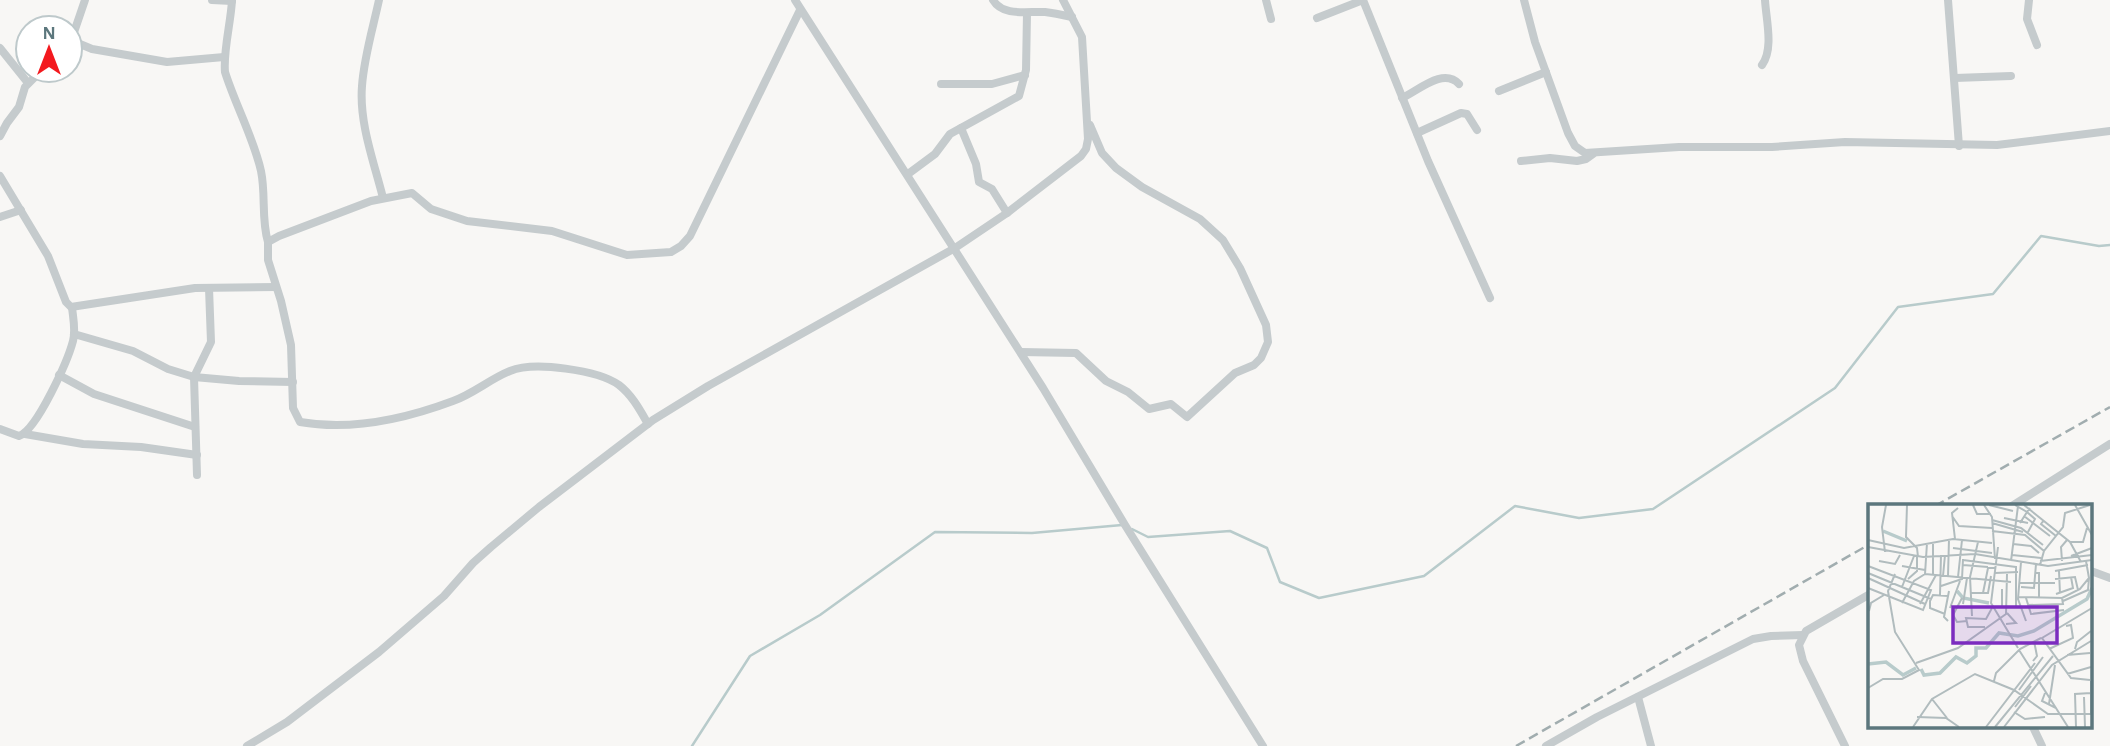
<svg xmlns="http://www.w3.org/2000/svg" width="2110" height="746" font-family="'Alegreya Sans',sans-serif">
<style>
.lines{fill:none;stroke-linecap:round;stroke-linejoin:round}
.stream{stroke:#b8cbcb;stroke-width:2.5}
.street{stroke:#c5cbcd;stroke-width:8}
.rail{stroke:#a1adaf;stroke-width:2.5;stroke-dasharray:10 5;stroke-linecap:butt}
.inset-river{fill:none;stroke:#b8cbcb;stroke-width:3.5}
.inset-road{fill:none;stroke:#b1bcbe;stroke-width:2}
.view{fill:#7b2cbf;fill-opacity:0.15;stroke:#7b2cbf;stroke-width:3.5}
.inset-edge{fill:none;stroke:#5c777d;stroke-width:3.5}
</style>
<rect width="100%" height="100%" fill="#f8f7f5"/>
<g class="lines">
<g class="stream">
<polyline points="1132,529 1148,537 1230,531 1267,548 1280,582 1319,598 1424,576 1515,506 1579,518 1653,509 1835,388 1898,307 1993,294 2041,236 2099,246 2110,245"/>
<polyline points="692,746 750,656 820,615 935,532 1032,533 1122,525"/>
</g>
<g class="street">
<polyline points="212,0 232,1"/>
<path d="M232,0C231,22 223,51 225,72C235,104 254,139 261,171C266,195 261,219 268,242"/>
<path d="M379,0C373,28 364,57 362,86C359,123 374,162 383,198"/>
<polyline points="795,0 1043,388 1125,525 1263,746"/>
<path d="M993,0C1003,17 1028,11 1045,12C1054,13 1063,15 1072,17"/>
<polyline points="1266,0 1271,19"/>
<polyline points="1524,0 1535,42 1568,133 1575,146 1585,153 1679,147 1772,147 1845,142 1997,145 2110,131"/>
<polyline points="1948,0 1959,146"/>
<polyline points="2029,0 2027,19 2037,45"/>
<polyline points="1317,18 1363,0 1428,161 1490,298"/>
<polyline points="72,38 80,44 92,49 167,62 224,57"/>
<polyline points="70,44 85,0"/>
<polyline points="0,48 28,83"/>
<path d="M1762,65C1774,49 1766,19 1765,0"/>
<polyline points="1955,78 2011,76"/>
<polyline points="941,84 992,84 1025,75"/>
<polyline points="1499,91 1546,72"/>
<path d="M1402,98C1418,91 1443,67 1459,84"/>
<polyline points="961,128 976,164 979,182 992,189 1007,213"/>
<polyline points="1417,133 1461,113 1467,114 1477,130"/>
<polyline points="0,136 7,123 19,107 25,87 42,70"/>
<polyline points="1521,161 1550,158 1577,161 1586,159 1593,154"/>
<polyline points="908,174 935,154 950,134 1019,96 1026,70 1027,13"/>
<polyline points="0,176 48,256 66,302 71,307 195,288 276,287"/>
<polyline points="0,217 21,210"/>
<polyline points="74,334 133,351 168,369 194,377 239,381 293,382"/>
<polyline points="1021,352 1076,353 1106,381 1128,392 1149,409 1171,404 1187,417 1235,373 1254,365 1261,358 1268,342 1266,325 1240,268 1223,240 1200,219 1142,187 1116,168 1102,153 1090,125"/>
<polyline points="59,375 94,394 195,427"/>
<path d="M648,424C640,410 632,395 619,385C598,370 534,361 510,371C490,379 473,394 453,401C405,419 351,431 300,422L293,408L291,345L281,301L268,260V242L279,236L371,201L412,193L431,209L467,221L552,231L627,255L671,252L681,246L690,236L800,10"/>
<path d="M0,429L19,436C37,430 68,360 73,341C76,330 73,318 72,307"/>
<polyline points="25,434 83,444 141,447 197,455"/>
<polyline points="197,475 194,377 211,342 209,288"/>
<polyline points="2012,506 2110,444"/>
<polyline points="2091,571 2110,578"/>
<polyline points="1638,697 1651,746"/>
<polyline points="2033,727 2042,746"/>
<polyline points="247,746 287,722 379,652 444,596 473,563 491,547 539,507 653,420 708,386 955,248 1007,213 1081,156 1086,149 1088,139 1082,37 1063,0"/>
<polyline points="1546,746 1597,717 1753,639 1771,636 1803,635"/>
<polyline points="1845,746 1803,661 1799,645 1806,631 1870,594"/>
</g>
<g class="rail">
<polyline points="1935,506 2110,407"/>
<polyline points="1516,746 1870,544"/>
</g>
</g>
<g transform="translate(1868 504)">
<rect width="224" height="224" fill="#f8f7f5"/>
<path class="inset-river" d="M15,27L39,37M89,87L95,94L121,99M0,160L18,158L35,171L48,164M53,165L56,171L72,169L88,153L99,159L108,152V144H118L131,129L150,132L166,127L219,95L224,84"/>
<path class="inset-road" d="M39,1L38,33L49,44L50,53M105,1L109,10H123M116,1L124,13L127,55M121,1L145,7M147,1L159,8L152,19M156,1L202,38L213,58M207,1L224,31M84,12L91,22L124,24M156,12L182,32M136,14L160,19M124,16L153,24L175,41M176,16L173,20L188,32M124,19L155,28M124,27L157,31L176,47M160,28L167,15L159,8L162,4M87,35L84,9L90,4M0,36L36,44L85,35L124,39M65,38V71M202,38H215L219,24M145,40L163,42L171,49M0,43L55,53L107,50L180,62L224,56M130,43L123,99L150,144M85,44L124,49M17,48L14,23L18,1M144,51L173,54M203,52L224,44M95,56L148,63M11,57L27,60L32,51M143,57L150,2M172,57L224,51M194,57L193,43L199,36M153,58L150,95L158,117M95,61L120,63M172,61L176,47L195,23L197,9L222,1M0,62L63,86L55,106L0,84M34,62L57,66M187,67L220,61M191,67L192,90M0,69L63,95M127,69L150,68M167,69H171V94M57,70L143,78M75,72L77,51M80,72L81,35M90,73L94,36M0,74L57,100M40,75L49,67V53M187,75L207,73L210,86M151,79H187M73,82L94,75L95,55M34,83L46,52M153,83L166,84L168,60M134,85V103H138M102,89H120L123,72M115,89L120,64H128M188,90L205,84L203,73M72,91L73,51M150,93L194,94L212,85L221,74L218,57M94,94L85,111L89,118L99,117M158,94L163,110L196,106M195,97L220,86L221,74M34,99L46,77L57,70L59,39M52,100L68,71M95,100L99,74M160,101L195,100L194,94M148,103V62M82,104L92,77M1,107L3,99L16,91M77,110L62,104V97L65,91L80,92M104,112L102,73L110,38M80,117L76,113L81,87M138,120L148,119L139,109M117,123H100L98,114L118,115L124,104M224,128V179M181,145L205,134L203,121L198,122M207,145L209,138L223,127M151,146L200,223M199,151L222,149M165,157L169,152L166,137M48,159L90,144L138,110L139,70M199,170L223,163M222,176L203,174L174,134L224,104M126,177L128,169L152,145L173,134M223,177V210M0,184L15,175H34L51,166L27,128L20,87L27,70M151,186L175,153M177,189L174,197L188,204M216,193L217,223M64,195L79,214M181,200L187,161M147,203L163,182M146,208L157,215L177,213M49,213L78,214L91,223M45,223L64,195L107,170L146,186L180,210H224M118,223L167,159M127,223L185,152M136,223L184,161L223,137M208,223L207,190L223,189"/>
<path class="view" d="M85,103H189V139H85Z"/>
<rect width="224" height="224" class="inset-edge"/>
</g>
<g transform="translate(49 49)"><circle r="33" fill="#ffffff" stroke="#bec9cb" stroke-width="2"/>
<path d="M0-5L12 26L0 18L-12 26Z" fill="#f3191e"/>
<text y="-10" font-size="19" font-weight="bold" text-anchor="middle" fill="#5c777d">N</text>
</g>
</svg>
